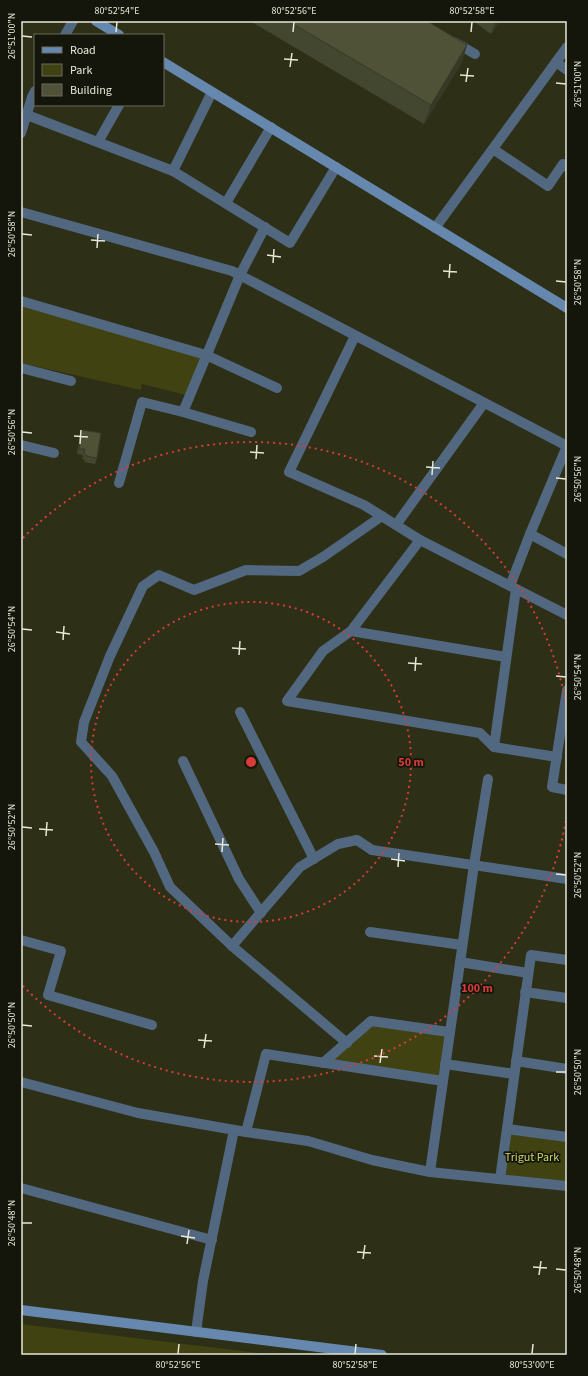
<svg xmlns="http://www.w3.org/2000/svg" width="588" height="1376" font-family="'Source Sans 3',sans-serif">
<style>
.green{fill:#404211}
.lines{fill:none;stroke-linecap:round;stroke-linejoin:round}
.lane{stroke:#526780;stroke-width:10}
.street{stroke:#526780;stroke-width:10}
.secondary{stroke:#6688af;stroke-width:10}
.wall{fill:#44472f}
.shaded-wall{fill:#373926}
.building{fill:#4f5237;stroke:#373926}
.ticks{fill:none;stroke:#e6e8d8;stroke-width:1.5}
.ring{fill:none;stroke:#d83b3a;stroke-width:2;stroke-dasharray:2 4}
.labels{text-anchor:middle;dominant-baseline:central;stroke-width:3.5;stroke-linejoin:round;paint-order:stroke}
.park-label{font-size:12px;fill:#ced567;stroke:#15160b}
.centre{fill:#d83b3a;stroke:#15160b;stroke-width:2}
.ring-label{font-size:12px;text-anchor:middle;font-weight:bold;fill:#d83b3a;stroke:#15160b;stroke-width:3.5;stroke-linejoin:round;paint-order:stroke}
.neatline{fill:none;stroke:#e6e8d8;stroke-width:1.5}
.ticks-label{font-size:10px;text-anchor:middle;fill:#e6e8d8}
</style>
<rect width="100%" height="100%" fill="#2d2f16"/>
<g class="green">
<polygon points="21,304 203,357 186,395 142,384 141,390 21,363"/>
<polygon points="372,1023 448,1034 441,1079 327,1062"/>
<polygon points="509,1132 567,1139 567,1184 502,1177"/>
<polygon points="21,1324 274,1355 21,1355"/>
</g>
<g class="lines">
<g class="lane">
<polyline points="65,35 73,21"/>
<polyline points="454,42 475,54"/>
<polyline points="556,62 567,70"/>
<polyline points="27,115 173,171 290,243 336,167"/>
<polyline points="21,133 32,97 35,91"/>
<polyline points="98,142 119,105"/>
<polyline points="493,149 548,186 563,164 567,167"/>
<polyline points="173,171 212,92"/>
<polyline points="226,203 271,127"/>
<polyline points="435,228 567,47"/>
<polyline points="21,301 206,355 277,388"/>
<polyline points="355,336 289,472 364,505 420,540 567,615"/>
<polyline points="21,368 71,381"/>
<polyline points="183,412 240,275 265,227"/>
<polyline points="21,445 54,453"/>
<polyline points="119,483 142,402 183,412 251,432"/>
<polyline points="396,525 484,403"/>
<polyline points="530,534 567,554"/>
<polyline points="420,540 351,631 323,651 287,701 480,733 494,747 557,757"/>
<polyline points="510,586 530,534 567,446"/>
<polyline points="351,631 506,657"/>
<polyline points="567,690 552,787 567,790"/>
<polyline points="240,712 314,859"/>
<polyline points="494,747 516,589"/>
<polyline points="183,761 239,879 261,913"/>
<polyline points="370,932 462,945"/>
<polyline points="21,940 61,951 48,995 152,1025"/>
<polyline points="232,946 300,867 338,844 357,840 372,850"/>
<polyline points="460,962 528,973"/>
<polyline points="525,992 567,998"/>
<polyline points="347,1043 232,946 170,887 154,852 112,776 81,742 84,722 110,656 143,586 159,575 194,590 246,570 299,571 323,557 382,516"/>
<polyline points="516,1061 567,1069"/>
<polyline points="323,1063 371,1021 449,1032"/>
<polyline points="445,1064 514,1074"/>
<polyline points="507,1129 567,1137"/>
<polyline points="246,1132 266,1054 443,1081"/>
<polyline points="430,1172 474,865 488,779"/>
<polyline points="500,1179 531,955 567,960"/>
<polyline points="21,1188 212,1240"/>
<polyline points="196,1332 203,1281 234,1130"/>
</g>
<g class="street">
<polyline points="21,212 232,271 567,446"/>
<polyline points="372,850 567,879"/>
<polyline points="21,1082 138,1113 246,1132 308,1141 372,1160 430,1172 567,1186"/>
</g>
<g class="secondary">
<polyline points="96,21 119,35"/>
<polyline points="163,62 567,308"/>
<polyline points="21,1310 382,1355"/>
</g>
</g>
<g class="wall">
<polygon points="250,21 427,21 467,45 461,64 424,124"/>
<polygon points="473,21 500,21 491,34"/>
<polygon points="82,430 97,458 95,464 84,462 85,460 82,459 83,455 77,454 80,435"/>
</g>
<g class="shaded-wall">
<polygon points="495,21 500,21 491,34"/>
<polygon points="467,45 461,64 424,124 431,105"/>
</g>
<g class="building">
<polygon points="288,21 427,21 467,45 431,105"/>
<polygon points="82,430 101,433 97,458 86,456 87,455 84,454 85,449 79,449"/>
</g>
<path class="ticks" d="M116,32L117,22M293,32L294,22M471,32L472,22M22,36L32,37M284,59L298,60M290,67L292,53M460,75L474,76M466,82L468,68M556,83L566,84M22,234L32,235M91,240L105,241M97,248L98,234M267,255L281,257M273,263L274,249M443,271L457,272M449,278L450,264M556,281L566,282M22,432L32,433M74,436L88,437M80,444L81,430M250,452L264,453M256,459L257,445M426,467L440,468M432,475L433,461M556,478L566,479M22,629L32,630M56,632L70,634M63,640L64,626M232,648L246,649M239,655L240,641M408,663L422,664M415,671L416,657M556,676L566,677M22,827L32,828M39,829L53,830M46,836L47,822M215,844L229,845M222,852L223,838M391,859L405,861M398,867L399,853M556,874L566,875M22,1025L32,1026M198,1040L212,1041M204,1048L206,1034M374,1056L388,1057M380,1063L382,1049M556,1072H566M22,1223H32M181,1236L195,1238M187,1244L189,1230M357,1252L371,1253M363,1259L365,1245M533,1267L547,1268M556,1269L566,1270M539,1275L541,1261M178,1354L179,1344M355,1354L356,1344M532,1354L533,1344"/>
<g class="ring">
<circle cx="251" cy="762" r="160"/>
<path d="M567 815A320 320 0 0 1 23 986M23 538A320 320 0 0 1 567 709"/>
</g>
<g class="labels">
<g class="park-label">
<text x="532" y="1157">Trigut Park</text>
</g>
</g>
<circle cx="251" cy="762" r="6" class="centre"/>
<g class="ring-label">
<text x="411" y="766">50 m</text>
<text x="477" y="992">100 m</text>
</g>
<rect width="588" height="1376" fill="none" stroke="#15160b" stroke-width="44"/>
<rect x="34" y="34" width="130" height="72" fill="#15160b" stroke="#696a5d"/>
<rect x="42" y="47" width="20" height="6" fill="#6688af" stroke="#696a5d"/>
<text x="70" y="54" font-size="12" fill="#e6e8d8">Road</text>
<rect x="42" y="64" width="20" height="12" fill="#404211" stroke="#696a5d"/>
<text x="70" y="74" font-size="12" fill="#e6e8d8">Park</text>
<rect x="42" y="84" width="20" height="12" fill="#4f5237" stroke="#696a5d"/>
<text x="70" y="94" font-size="12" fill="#e6e8d8">Building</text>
<rect x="22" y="22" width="544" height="1332" class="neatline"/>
<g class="ticks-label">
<text x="117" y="14">80°52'54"E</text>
<text x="294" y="14">80°52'56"E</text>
<text x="472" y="14">80°52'58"E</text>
<text transform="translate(11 36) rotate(-90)" y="4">26°51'00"N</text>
<text transform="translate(577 84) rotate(-90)" y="4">26°51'00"N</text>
<text transform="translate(11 234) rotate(-90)" y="4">26°50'58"N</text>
<text transform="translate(577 282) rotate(-90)" y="4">26°50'58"N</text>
<text transform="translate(11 432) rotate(-90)" y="4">26°50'56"N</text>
<text transform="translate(577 479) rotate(-90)" y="4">26°50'56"N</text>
<text transform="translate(11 629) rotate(-90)" y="4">26°50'54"N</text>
<text transform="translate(577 677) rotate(-90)" y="4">26°50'54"N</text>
<text transform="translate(11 827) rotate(-90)" y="4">26°50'52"N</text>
<text transform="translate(577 875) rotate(-90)" y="4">26°50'52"N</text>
<text transform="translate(11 1025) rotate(-90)" y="4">26°50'50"N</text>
<text transform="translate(577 1072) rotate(-90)" y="4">26°50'50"N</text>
<text transform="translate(11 1223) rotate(-90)" y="4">26°50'48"N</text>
<text transform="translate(577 1270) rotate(-90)" y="4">26°50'48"N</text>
<text x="178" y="1368">80°52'56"E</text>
<text x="355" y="1368">80°52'58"E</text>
<text x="532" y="1368">80°53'00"E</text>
</g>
</svg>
